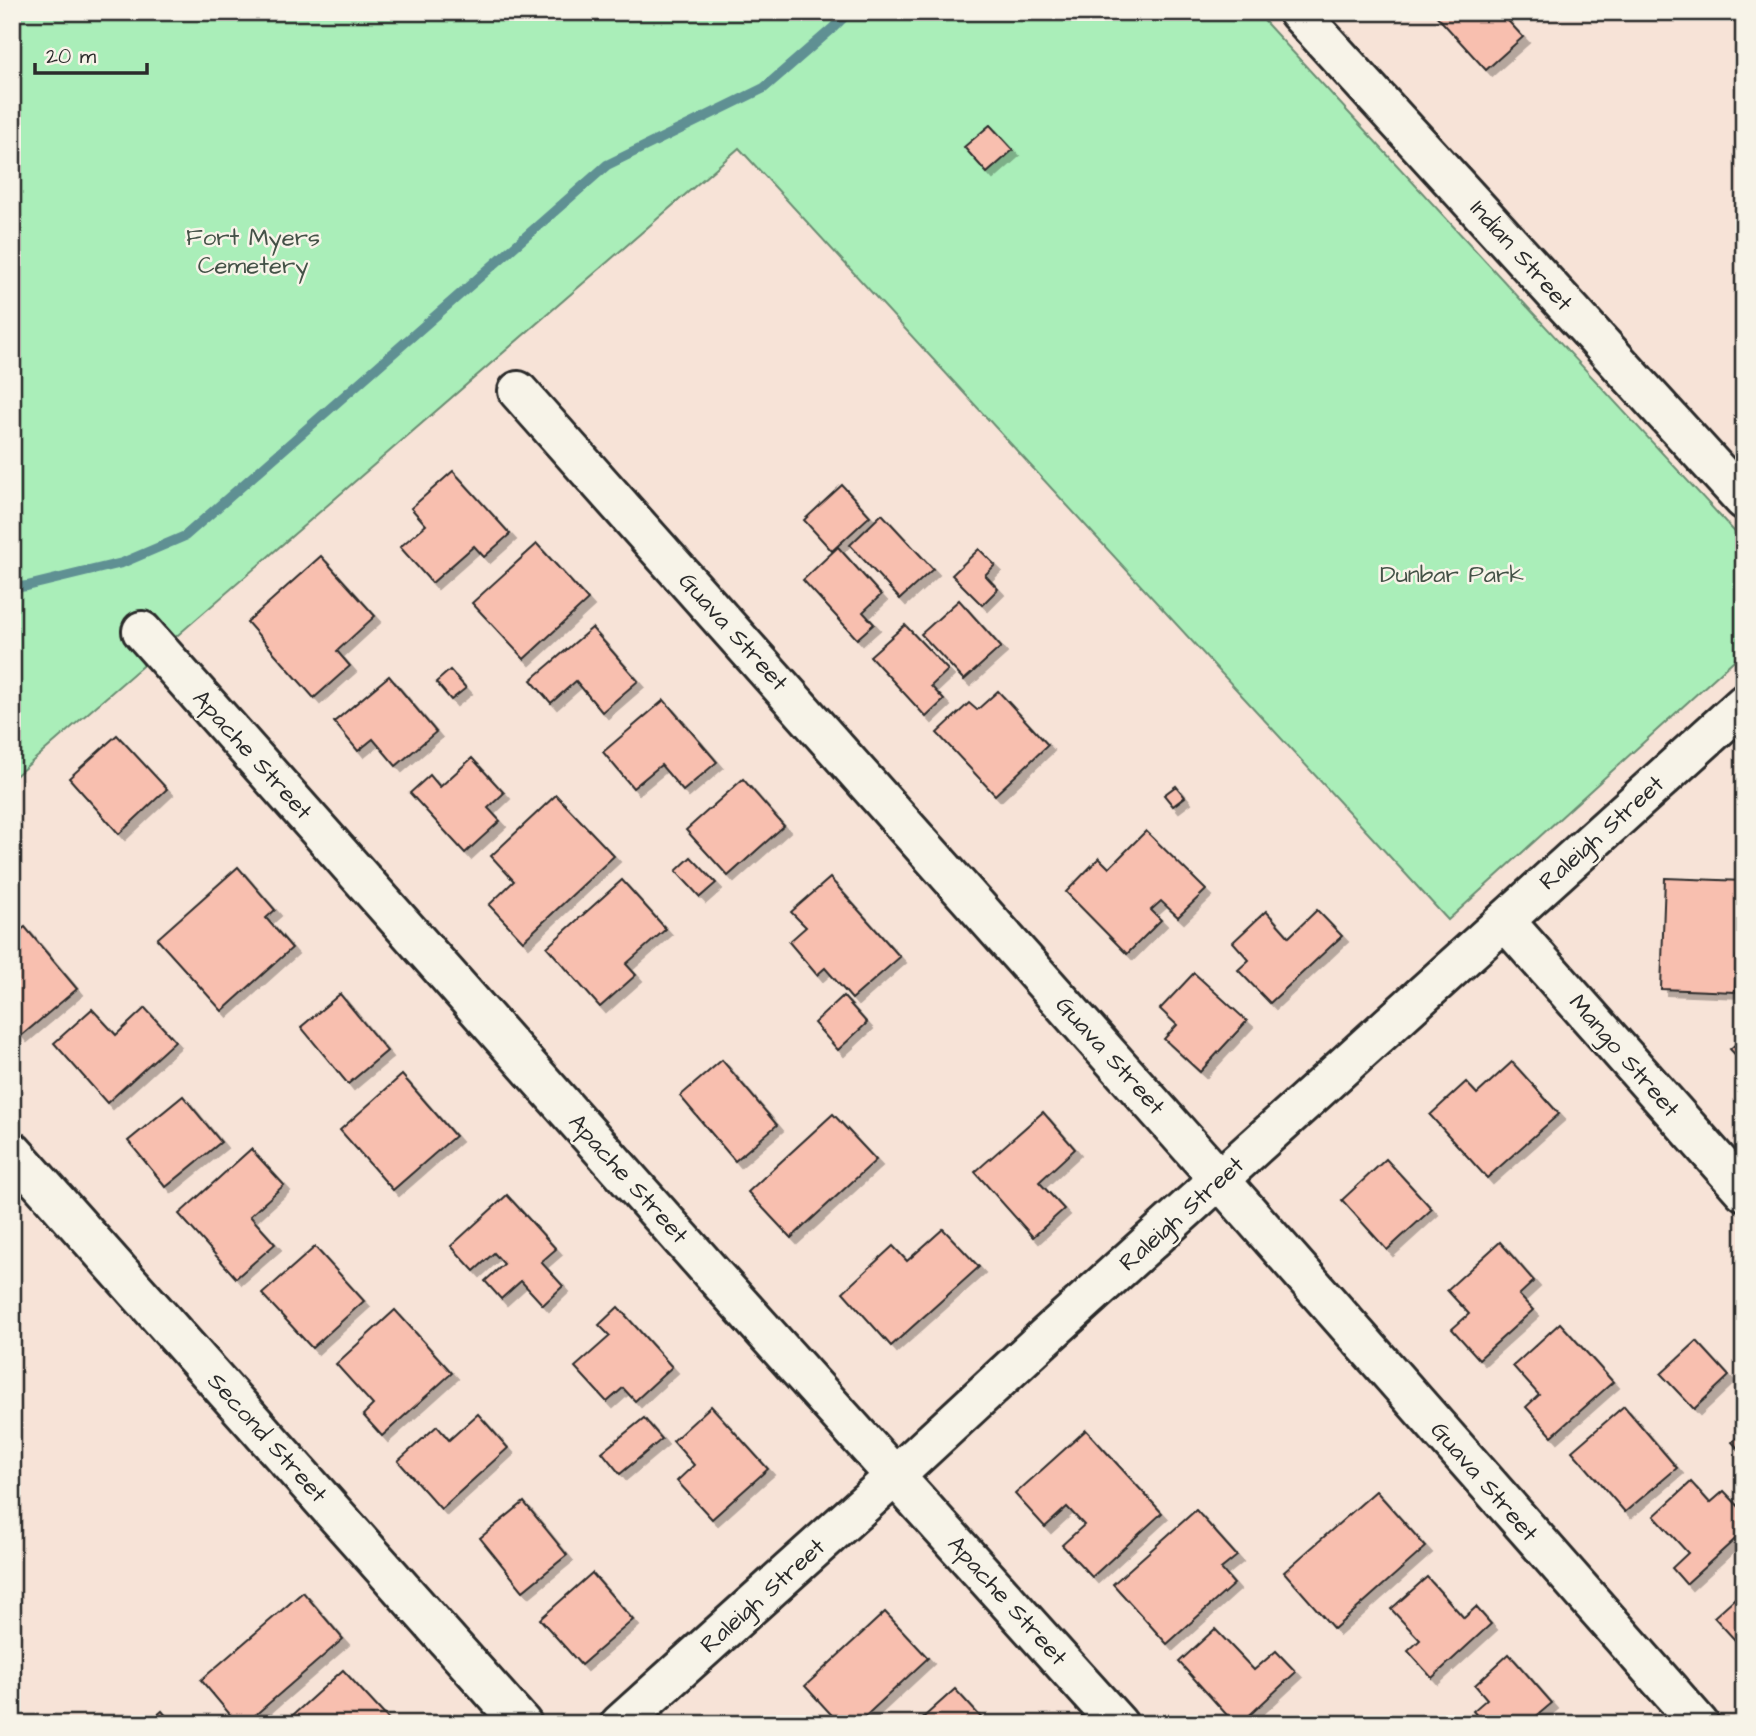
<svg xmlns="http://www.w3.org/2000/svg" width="1756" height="1736" font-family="'Architects Daughter',sans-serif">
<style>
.green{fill:#aaeeb9;stroke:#6a8c72;stroke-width:2}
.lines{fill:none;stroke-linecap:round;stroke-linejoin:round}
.stream{stroke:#5f9093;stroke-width:10}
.building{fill:#f8bfaf;stroke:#2b2b2b;stroke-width:2;filter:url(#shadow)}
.minor-casing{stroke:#2b2b2b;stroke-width:44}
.minor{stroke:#f7f3e8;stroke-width:38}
.labels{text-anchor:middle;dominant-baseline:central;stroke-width:5;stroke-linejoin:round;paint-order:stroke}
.park-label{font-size:24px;fill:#445247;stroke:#f7f3e8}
.street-label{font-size:24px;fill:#2b2b2b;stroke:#f7f3e8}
</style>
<defs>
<filter id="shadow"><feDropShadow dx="6" dy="6" stdDeviation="0" flood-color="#0004"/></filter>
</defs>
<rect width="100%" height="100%" fill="#f7e3d7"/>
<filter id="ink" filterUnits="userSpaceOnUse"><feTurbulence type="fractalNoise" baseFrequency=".0143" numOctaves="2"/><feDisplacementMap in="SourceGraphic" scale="14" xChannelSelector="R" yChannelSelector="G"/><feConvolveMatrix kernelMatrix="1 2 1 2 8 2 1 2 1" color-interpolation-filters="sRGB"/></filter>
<g filter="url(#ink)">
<polygon class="green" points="12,12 1256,12 1744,542 1744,651 1448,920 739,148 12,779"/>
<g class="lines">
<polyline class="stream" points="12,588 27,586 122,563 185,536 607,165 764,88 833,28 849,12"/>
</g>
<g class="building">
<polygon points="1433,12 1500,12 1523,37 1486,70"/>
<polygon points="990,125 1013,150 987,173 964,147"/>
<polygon points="453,471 510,534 484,557 474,546 432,583 400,547 426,525 411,508"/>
<polygon points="842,485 870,516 832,551 804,520"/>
<polygon points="882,514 933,569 900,599 850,545"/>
<polygon points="537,544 588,600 524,659 472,603"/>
<polygon points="838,547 881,595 863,612 874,624 857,639 803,580"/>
<polygon points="979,549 995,565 985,575 998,589 982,605 952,575"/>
<polygon points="321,556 375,616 337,651 350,666 314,698 247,622"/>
<polygon points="959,600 1001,647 964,680 921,634"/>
<polygon points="905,625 948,670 931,686 944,700 926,717 870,656"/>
<polygon points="592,628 638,681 602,712 576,681 551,703 531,680"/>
<polygon points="450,670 466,688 451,700 436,682"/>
<polygon points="389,676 436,732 396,766 373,739 358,751 334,722"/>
<polygon points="998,691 1048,745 995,795 937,733 969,703 977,710"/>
<polygon points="664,700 717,762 683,791 661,765 633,788 603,752"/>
<polygon points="117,735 167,789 119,834 69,778"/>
<polygon points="472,758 504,793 488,808 500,821 465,853 410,793 430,775 440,787"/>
<polygon points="743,779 784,826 728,876 686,830"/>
<polygon points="1176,786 1185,797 1173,806 1164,795"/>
<polygon points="556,795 614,856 523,941 489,905 514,881 491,856"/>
<polygon points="1146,831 1206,890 1178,917 1161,901 1151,910 1161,920 1127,954 1066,892 1099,858 1109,868"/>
<polygon points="691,857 716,883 700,897 676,871"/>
<polygon points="238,867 275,910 266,918 292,948 222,1011 157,939"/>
<polygon points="830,878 900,957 852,999 825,968 817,975 789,942 806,927 791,912"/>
<polygon points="1665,878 1744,881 1744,957 1737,956 1735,992 1661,989"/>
<polygon points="622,880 666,929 626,964 636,975 600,1007 547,947"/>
<polygon points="1317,910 1342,936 1270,1003 1238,970 1249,960 1233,942 1266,911 1289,937"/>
<polygon points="25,927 77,989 21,1036 12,1025 12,937"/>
<polygon points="1194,973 1247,1021 1200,1072 1164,1039 1177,1025 1160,1009"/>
<polygon points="340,994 387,1051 348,1084 301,1027"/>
<polygon points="843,996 867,1023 838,1050 814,1023"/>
<polygon points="145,1008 175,1041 107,1103 54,1043 92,1009 116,1035"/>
<polygon points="1744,1037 1744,1064 1730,1049"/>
<polygon points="722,1060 777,1125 735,1161 680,1096"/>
<polygon points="1512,1062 1559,1114 1487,1178 1430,1115 1466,1082 1477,1094"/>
<polygon points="402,1075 455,1136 393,1190 340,1130"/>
<polygon points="183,1096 221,1142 166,1187 128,1141"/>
<polygon points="1043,1112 1075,1149 1039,1182 1064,1209 1033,1237 975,1172"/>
<polygon points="833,1114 876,1160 791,1238 748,1192"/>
<polygon points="251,1149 284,1185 250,1216 275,1244 236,1278 179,1214"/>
<polygon points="1386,1159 1432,1209 1387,1250 1342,1200"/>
<polygon points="507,1195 556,1249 541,1262 563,1286 543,1305 521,1281 501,1299 485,1281 504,1264 494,1253 474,1271 451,1246"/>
<polygon points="943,1229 979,1267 891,1346 843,1292 893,1246 907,1261"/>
<polygon points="1500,1242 1534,1281 1519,1295 1533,1310 1479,1359 1452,1329 1469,1314 1447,1290"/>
<polygon points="315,1247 364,1301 312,1348 262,1294"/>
<polygon points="618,1307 672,1367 635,1401 623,1388 607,1402 575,1367 610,1336 599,1325"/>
<polygon points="395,1310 452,1373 382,1436 363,1415 373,1405 336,1364"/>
<polygon points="1560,1323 1613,1382 1552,1436 1526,1407 1539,1395 1513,1366"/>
<polygon points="1697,1341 1729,1376 1694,1409 1661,1374"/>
<polygon points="711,1406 768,1469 712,1519 677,1481 694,1465 673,1441"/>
<polygon points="1624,1406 1677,1468 1625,1512 1572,1451"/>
<polygon points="478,1414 508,1448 441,1509 398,1461 437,1426 449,1440"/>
<polygon points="644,1418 662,1439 620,1474 602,1452"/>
<polygon points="1086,1430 1162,1513 1092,1577 1062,1545 1084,1525 1067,1507 1045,1527 1015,1494"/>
<polygon points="1744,1431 1744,1455 1732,1442"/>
<polygon points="1691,1482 1710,1503 1724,1491 1744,1512 1744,1531 1686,1584 1672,1568 1688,1553 1654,1516"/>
<polygon points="1376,1491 1426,1547 1334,1629 1284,1572"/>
<polygon points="524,1502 567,1555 523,1591 480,1538"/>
<polygon points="1196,1510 1237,1556 1221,1569 1234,1584 1167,1644 1113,1584"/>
<polygon points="592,1573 633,1620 581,1665 540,1619"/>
<polygon points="1427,1577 1464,1618 1476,1607 1491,1624 1432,1678 1408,1651 1420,1640 1391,1609"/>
<polygon points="1744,1590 1744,1650 1714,1617"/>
<polygon points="303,1592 343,1639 245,1724 238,1724 201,1680"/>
<polygon points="885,1612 928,1658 857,1724 840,1724 805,1686"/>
<polygon points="1215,1629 1254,1670 1276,1651 1296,1672 1240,1724 1235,1724 1179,1662"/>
<polygon points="1509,1654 1552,1703 1527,1724 1484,1724 1473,1711 1487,1699 1475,1685"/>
<polygon points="343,1670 391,1722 389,1724 283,1724"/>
<polygon points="955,1689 987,1724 916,1724"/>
<polygon points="162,1711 173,1724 147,1724"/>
</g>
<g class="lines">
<g class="minor-casing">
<g id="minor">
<polyline points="1298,12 1744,500"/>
<polyline points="518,391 1220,1180 1699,1724"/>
<polyline points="142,631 710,1271 1118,1724"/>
<polyline points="1505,921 1744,1191"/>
<polyline points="12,1151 522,1724"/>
<polyline points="620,1724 894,1477 1046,1336 1744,704"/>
</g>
</g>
<use href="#minor" class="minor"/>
</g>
</g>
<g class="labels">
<g class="park-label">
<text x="253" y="238">Fort Myers<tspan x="253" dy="28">Cemetery</tspan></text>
<text x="1452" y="575">Dunbar Park</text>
</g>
<g class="street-label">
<text transform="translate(1521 256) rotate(48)">Indian Street</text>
<text transform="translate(733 632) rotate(48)">Guava Street</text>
<text transform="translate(252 755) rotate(48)">Apache Street</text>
<text transform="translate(1602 833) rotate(-42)">Raleigh Street</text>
<text transform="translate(1110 1056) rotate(48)">Guava Street</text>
<text transform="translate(1624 1056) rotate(49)">Mango Street</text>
<text transform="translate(628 1179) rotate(48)">Apache Street</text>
<text transform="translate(1182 1214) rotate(-42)">Raleigh Street</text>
<text transform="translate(267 1438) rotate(48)">Second Street</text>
<text transform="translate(1484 1482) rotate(49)">Guava Street</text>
<text transform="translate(763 1596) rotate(-42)">Raleigh Street</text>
<text transform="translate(1007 1601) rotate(48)">Apache Street</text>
</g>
</g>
<rect width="1756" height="1736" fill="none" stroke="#f7f3e8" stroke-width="42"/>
<rect x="21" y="21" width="1714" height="1694" fill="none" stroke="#2b2b2b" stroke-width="2.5" filter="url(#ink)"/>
<path d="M35 63v10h112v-10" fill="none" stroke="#2b2b2b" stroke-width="3.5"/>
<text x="46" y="63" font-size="21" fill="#2b2b2b" stroke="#f7f3e8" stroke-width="5" paint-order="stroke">20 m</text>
</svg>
